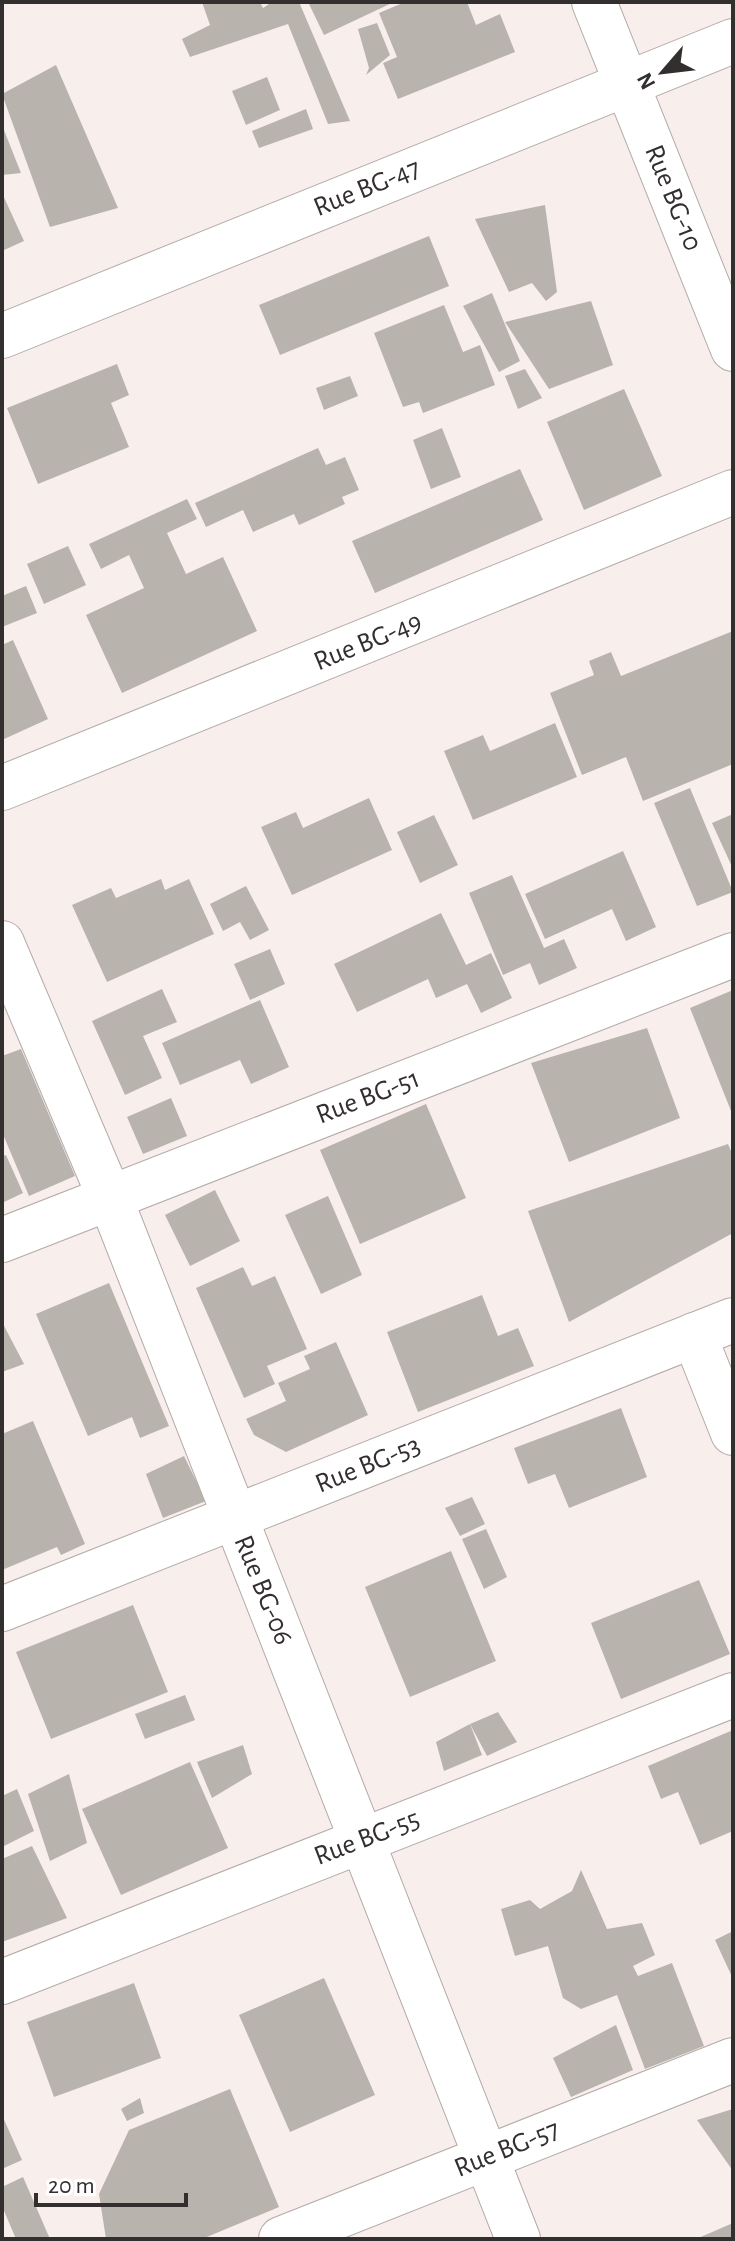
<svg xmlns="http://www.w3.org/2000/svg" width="735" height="2241" font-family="'Alegreya Sans',sans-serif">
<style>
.building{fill:#b9b3ad}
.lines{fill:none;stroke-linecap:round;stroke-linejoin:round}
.minor-casing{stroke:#b3aaa8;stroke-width:46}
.minor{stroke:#fff;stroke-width:44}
.labels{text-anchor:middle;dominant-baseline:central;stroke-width:7;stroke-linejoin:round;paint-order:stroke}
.street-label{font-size:28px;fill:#332f2e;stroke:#fff}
</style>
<rect width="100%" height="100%" fill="#f8efec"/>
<g class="building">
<polygon points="202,2 260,2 263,8 272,2 299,2 350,121 328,124 288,24 190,57 182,39 210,25"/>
<polygon points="308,2 394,2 324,35"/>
<polygon points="405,2 467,2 476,25 500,14 515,52 398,99 383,63 397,57 379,13"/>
<polygon points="377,23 390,55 366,75 369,68 358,29"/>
<polygon points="56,65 118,208 50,227 2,94"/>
<polygon points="267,77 280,110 246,125 232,91"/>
<polygon points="306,109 313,129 259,148 252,131"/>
<polygon points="2,125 21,173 2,175"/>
<polygon points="2,193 24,241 2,251"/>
<polygon points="545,205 557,292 546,301 532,283 509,292 475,219"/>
<polygon points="429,236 449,286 280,355 259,305"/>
<polygon points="492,293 520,361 499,372 463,306"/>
<polygon points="591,301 613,365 549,389 505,322"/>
<polygon points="444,305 463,352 480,345 495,385 423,413 419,402 403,407 374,333"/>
<polygon points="117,364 129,395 111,403 129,447 38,484 7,408"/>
<polygon points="525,369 542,398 518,409 505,376"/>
<polygon points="350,376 358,396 324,410 316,388"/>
<polygon points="624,389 662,476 584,510 547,422"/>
<polygon points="442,428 461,477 431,489 413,440"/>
<polygon points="318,448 326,465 345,457 359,490 342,497 345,504 299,525 294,514 253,532 243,510 206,527 195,503"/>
<polygon points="520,469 543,520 375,593 352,541"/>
<polygon points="187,499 197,519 167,533 186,574 223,557 257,631 122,693 86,615 144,588 129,555 101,569 89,544"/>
<polygon points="68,546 86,585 44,604 27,564"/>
<polygon points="26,586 37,613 2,627 2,596"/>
<polygon points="733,631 733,764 643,801 626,757 582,775 550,693 594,675 589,661 611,652 621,676"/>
<polygon points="13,640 48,719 2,740 2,645"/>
<polygon points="555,723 577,777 473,820 444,751 483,735 490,751"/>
<polygon points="690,788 733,892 697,906 654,803"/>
<polygon points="369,798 392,850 292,895 261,827 296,812 303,828"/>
<polygon points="733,814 733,869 712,823"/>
<polygon points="434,815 458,865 420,883 397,832"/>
<polygon points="623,851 656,927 626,941 612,909 545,939 525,894"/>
<polygon points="512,875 544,948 564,939 577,968 539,985 530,963 503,975 469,893"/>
<polygon points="161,879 165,890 189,879 214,934 107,982 72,905 111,888 116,898"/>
<polygon points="246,886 269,930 250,940 240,922 223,931 210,904"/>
<polygon points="441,913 466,965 491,953 512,998 481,1013 467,984 436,998 428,979 357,1012 334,964"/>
<polygon points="270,949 285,984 250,1000 234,964"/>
<polygon points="162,989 177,1022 143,1036 162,1078 125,1095 92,1021"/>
<polygon points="733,990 733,1116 690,1008"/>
<polygon points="260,1000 289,1067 251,1084 240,1060 180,1085 162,1043"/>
<polygon points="647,1028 680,1118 569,1162 531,1063"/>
<polygon points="21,1049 75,1176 29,1196 2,1132 2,1056"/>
<polygon points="171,1098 187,1136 143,1154 127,1117"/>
<polygon points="426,1104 466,1198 360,1244 320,1150"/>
<polygon points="728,1144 733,1156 733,1233 569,1322 528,1211"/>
<polygon points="6,1155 23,1193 2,1203 2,1156"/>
<polygon points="215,1190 240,1241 190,1266 165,1215"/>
<polygon points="328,1196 362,1275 321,1294 285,1215"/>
<polygon points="243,1267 252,1286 275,1276 307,1349 267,1366 275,1384 244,1398 196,1288"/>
<polygon points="109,1283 169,1426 140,1438 132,1417 88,1436 36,1314"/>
<polygon points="482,1295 498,1336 518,1328 534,1366 418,1412 387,1332"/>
<polygon points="2,1322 24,1364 2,1372"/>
<polygon points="336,1342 368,1415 286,1452 254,1435 246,1419 286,1401 278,1383 310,1369 304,1356"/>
<polygon points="621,1408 647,1477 569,1508 555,1474 528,1484 514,1448"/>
<polygon points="33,1421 85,1544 61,1555 57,1547 2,1570 2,1434"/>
<polygon points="184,1456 206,1501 163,1518 146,1474"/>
<polygon points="472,1497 485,1524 460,1536 445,1508"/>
<polygon points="486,1529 507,1577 484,1589 462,1539"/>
<polygon points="451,1551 496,1661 410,1697 365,1587"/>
<polygon points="699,1580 730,1654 621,1699 591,1623"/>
<polygon points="133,1605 168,1692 51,1739 16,1652"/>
<polygon points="185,1695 195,1720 145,1739 135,1714"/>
<polygon points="498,1712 517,1742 487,1756 470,1724"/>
<polygon points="470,1724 482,1755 444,1771 436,1742"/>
<polygon points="733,1730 733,1831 700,1845 678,1792 661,1799 648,1766"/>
<polygon points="243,1745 252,1774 212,1798 197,1762"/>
<polygon points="190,1762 228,1848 121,1895 82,1809"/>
<polygon points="69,1774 87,1843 50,1861 28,1794"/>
<polygon points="17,1789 34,1831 2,1847 2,1796"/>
<polygon points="32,1846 67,1918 2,1942 2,1859"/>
<polygon points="581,1870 607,1929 642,1923 655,1955 633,1966 638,1976 672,1963 704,2046 645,2069 617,1995 581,2009 563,1998 548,1946 515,1956 501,1909 530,1900 540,1909 572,1891"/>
<polygon points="733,1931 733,1979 715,1940"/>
<polygon points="324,1978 375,2095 290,2132 239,2015"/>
<polygon points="134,1983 161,2058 54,2097 27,2022"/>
<polygon points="616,2025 633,2070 571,2097 553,2058"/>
<polygon points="230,2089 279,2207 202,2239 106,2239 99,2194 129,2130"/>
<polygon points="140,2098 144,2113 127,2121 121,2109"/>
<polygon points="733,2109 733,2171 697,2120"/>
<polygon points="2,2115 22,2160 2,2169"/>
<polygon points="23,2177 50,2239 16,2239 2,2206 2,2187"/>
<polygon points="733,2223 733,2239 696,2239"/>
</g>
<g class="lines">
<g class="minor-casing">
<g id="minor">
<polyline points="594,2 733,349"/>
<polyline points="2,336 733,41"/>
<polyline points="2,788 733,492"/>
<polyline points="2,943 110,1198 518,2239"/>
<polyline points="2,1240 733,955"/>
<polyline points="694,1335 733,1433"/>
<polyline points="2,1609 733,1320"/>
<polyline points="2,1982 733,1695"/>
<polyline points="281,2239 733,2060"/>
</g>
</g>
<use href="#minor" class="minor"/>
</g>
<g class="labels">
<g class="street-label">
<text transform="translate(367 188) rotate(-22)">Rue BG-47</text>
<text transform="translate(673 198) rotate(68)">Rue BG-10</text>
<text transform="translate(368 642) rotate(-22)">Rue BG-49</text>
<text transform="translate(368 1097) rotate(-21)">Rue BG-51</text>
<text transform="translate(368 1465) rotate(-22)">Rue BG-53</text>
<text transform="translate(263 1590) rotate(68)">Rue BG-06</text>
<text transform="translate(367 1838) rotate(-21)">Rue BG-55</text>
<text transform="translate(507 2149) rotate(-22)">Rue BG-57</text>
</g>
</g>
<rect width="735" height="2241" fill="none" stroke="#332f2e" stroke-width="8"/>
<g transform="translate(663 72) rotate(242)" stroke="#ffffff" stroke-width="6" paint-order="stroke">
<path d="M0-6L14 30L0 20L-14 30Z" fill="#332f2e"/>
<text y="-12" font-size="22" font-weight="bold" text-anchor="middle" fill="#332f2e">N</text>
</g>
<path d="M36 2193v12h150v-12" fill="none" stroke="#332f2e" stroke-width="4"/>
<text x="48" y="2193" font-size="24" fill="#332f2e" stroke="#ffffff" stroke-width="6" paint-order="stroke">20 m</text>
</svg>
